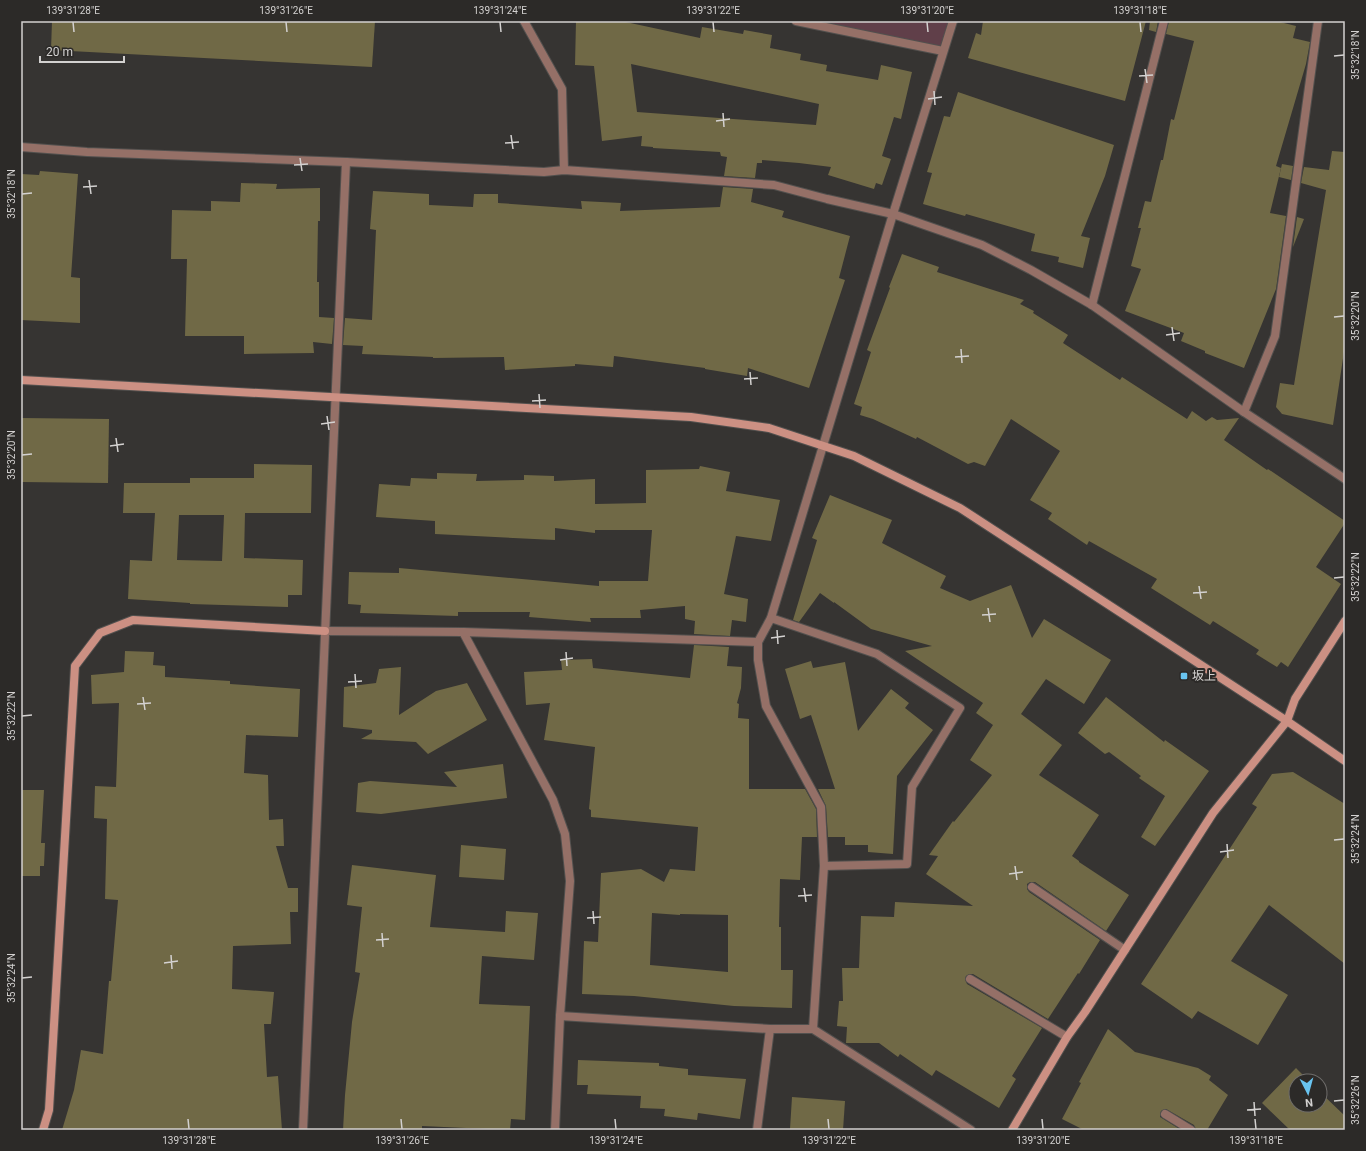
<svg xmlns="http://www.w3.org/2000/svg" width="1366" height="1151" font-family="Roboto,'Noto Sans JP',sans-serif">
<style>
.green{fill:#603f49}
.building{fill:#706946;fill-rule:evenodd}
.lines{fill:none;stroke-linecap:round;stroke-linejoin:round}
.street-casing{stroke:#52504e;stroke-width:10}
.secondary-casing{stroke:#52504e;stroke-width:10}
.street{stroke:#957067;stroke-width:8}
.secondary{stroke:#cc9083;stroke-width:8}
.ticks{fill:none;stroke:#d3d1d0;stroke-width:1.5}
.poi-dot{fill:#69c4f0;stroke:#2c2a28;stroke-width:1.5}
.labels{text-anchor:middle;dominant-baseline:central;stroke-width:4;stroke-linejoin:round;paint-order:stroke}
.poi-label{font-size:12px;fill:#d3d1d0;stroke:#2c2a28;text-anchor:start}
.neatline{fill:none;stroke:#d3d1d0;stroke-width:1.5}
.ticks-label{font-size:10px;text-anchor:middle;fill:#d3d1d0}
</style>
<rect width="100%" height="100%" fill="#363432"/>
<polygon class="green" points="796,21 953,21 943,51"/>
<g class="building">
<polygon points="52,21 375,21 372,67 51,50"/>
<path d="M576,21H621L700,38L702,27L743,34L744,30L772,35L770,48L801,54L800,60L827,65L826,71L878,80L881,65L912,72L901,119L894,117L882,156L891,159L882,185L876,183L874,189L828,175L831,167L799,163L762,160V163H757L755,178L724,176L727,157L721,156L720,152L653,148V147L641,146L642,136L602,141L594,66L575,65ZM631,64L819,104L816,125L637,112Z"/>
<polygon points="983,21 1146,21 1125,101 968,58 976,33 981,35"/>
<polygon points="1150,21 1158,21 1156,32 1149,30"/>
<polygon points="1169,21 1276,21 1296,26 1293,38 1310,42 1306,64 1276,166 1281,168 1270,213 1286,216 1276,289 1244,368 1205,353 1205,351 1181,341 1184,333 1125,311 1141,269 1131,266 1141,228 1138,228 1145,201 1151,202 1161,160 1163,160 1171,119 1174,120 1194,41 1166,34"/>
<polygon points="958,92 1114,145 1105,176 1081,236 1090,238 1083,268 1058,262 1059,257 1031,251 1035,234 966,214 965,216 923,204 932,173 927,172 944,116 950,117"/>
<polygon points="1332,151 1345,152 1345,345 1333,425 1282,414 1276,407 1280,383 1294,385 1326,190 1301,183 1304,167 1329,170"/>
<polygon points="1282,164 1293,166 1291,180 1279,177"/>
<polygon points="40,171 78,174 71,277 80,278 80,323 21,320 21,174 39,175"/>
<polygon points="241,183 277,184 276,189 320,188 320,221 318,221 317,282 319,282 319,317 334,318 332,344 313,342 314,353 244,354 244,336 185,336 187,259 171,259 172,210 211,211 211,201 240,202"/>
<polygon points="723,187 753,189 751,202 784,211 782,217 850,236 839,278 845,280 809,388 748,368 747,376 705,369 705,368 614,356 613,367 575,364 575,366 505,370 504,357 433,358 433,357 362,354 363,346 343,345 345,318 372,320 376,230 370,229 373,191 429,194 429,205 473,207 474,194 498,194 498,203 582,209 581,201 621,203 620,211 720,207"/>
<polygon points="1297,217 1304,219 1293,247"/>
<polygon points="902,254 939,267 937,272 1024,300 1020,304 1034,311 1033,313 1068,335 1063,343 1120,380 1122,377 1187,419 1192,411 1206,421 1212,417 1217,420 1239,418 1224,440 1267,470 1268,469 1345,521 1345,523 1316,567 1341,584 1288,667 1281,662 1277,667 1256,654 1259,650 1213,621 1210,625 1151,588 1157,579 1089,541 1087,545 1048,519 1052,513 1030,500 1060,451 1011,419 985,466 974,462 968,464 917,437 916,439 873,419 860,415 862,407 854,404 871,352 867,350 890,288 889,287"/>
<polygon points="21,418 109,419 108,483 21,482"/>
<path d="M254,464L312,465L311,513H245L244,558L303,560L302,595H288V607L190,604V603L128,599L130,560L152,561L155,513H123L124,483H190V478H254ZM179,515H224L222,561L177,560Z"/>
<polygon points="700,466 730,472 726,491 780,500 771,541 736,536 724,594 748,599 746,622 732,620 730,636 694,634 695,621 685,619 685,606 640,610 641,618 590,618 591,622 529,617 530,612 458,612 458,616 360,613 361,605 348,604 349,572 399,573 399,568 599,586 599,581 648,581 652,530 595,530 595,533 555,528 555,540 435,534 435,521 376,517 379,484 410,486 411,478 437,479 437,473 477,474 476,481 524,480 524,475 554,476 554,481 595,479 595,504 646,503 646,470 699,469"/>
<polygon points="830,495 892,520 882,543 946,576 940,588 970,601 1011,585 1032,638 1044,619 1111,660 1084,704 1046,679 1021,714 1062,745 1039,775 1099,815 1072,856 1079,861 1079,862 1129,895 1106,931 1035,882 1030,882 1027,884 1027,889 1029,892 1100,940 1079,974 1078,973 1048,1019 973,974 970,974 966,976 965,979 967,984 1042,1028 1012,1076 1016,1079 999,1108 936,1070 932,1076 900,1054 898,1057 879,1043 846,1043 847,1027 837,1026 839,1001 843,1001 842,968 859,968 861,916 894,917 895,902 973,906 926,874 938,856 929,855 953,821 954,822 992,775 970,760 993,725 976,713 983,703 905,651 932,646 871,629 834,602 834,603 820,593 799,622 793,620 817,540 812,538"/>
<path d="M694,645L729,647L727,666L742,667L741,688L737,703L739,704L738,718L749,719V789H805L816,809L817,837H802L800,880L780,879L779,927H781V970H793L792,1008L734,1006L634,996L582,994L584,941L598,942L601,873L641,869L664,882L670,869L695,871L698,827L591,817V810L589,809L595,747L544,740L550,703L526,705L524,672L562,670L561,660L592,659L593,668L690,678ZM652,913L680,915V914L728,915V972L650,965Z"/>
<polygon points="125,651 154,652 153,665 165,666 165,677 230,681 230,684 300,689 298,737 246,735 244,773 268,775 269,820 283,819 284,846 276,846 288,888 298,888 298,912 290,912 291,944 233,946 232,989 274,992 271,1024 264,1024 267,1077 278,1076 282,1130 62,1130 74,1090 81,1050 103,1054 109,981 111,981 118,900 105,899 107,819 94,818 95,786 116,787 119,703 92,704 91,675 124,672"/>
<polygon points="811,661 813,668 845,662 858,731 891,689 909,703 905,708 933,730 897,776 893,854 868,852 868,845 845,845 845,837 828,837 826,806 818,789 835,789 811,715 800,719 785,669"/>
<polygon points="401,667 399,715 436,691 467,683 487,720 428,754 416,742 361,739 372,733 372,730 343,727 344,687 376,683 379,669"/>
<polygon points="1106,697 1164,742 1165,740 1209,771 1155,846 1141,837 1165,796 1139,778 1141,776 1109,752 1105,754 1078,733"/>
<polygon points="503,764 507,798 381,814 356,812 358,783 370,781 457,787 444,772"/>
<polygon points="1293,772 1345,804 1345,964 1269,905 1231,961 1288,995 1258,1045 1198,1011 1192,1019 1141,984 1257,807 1252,804 1272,774"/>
<polygon points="21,790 44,790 41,843 45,843 44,866 40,866 40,876 21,876"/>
<polygon points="461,845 506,849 504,880 459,877"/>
<polygon points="352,865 436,875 430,927 505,932 506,911 538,913 534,960 482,956 479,1004 530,1006 525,1120 511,1119 510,1130 422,1126 422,1130 343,1130 345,1095 352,1022 360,973 355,972 362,907 347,905"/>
<polygon points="1108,1029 1135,1052 1198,1068 1211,1076 1209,1080 1228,1095 1207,1130 1196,1130 1194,1125 1166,1109 1161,1111 1160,1117 1181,1130 1084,1130 1062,1119 1081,1083 1079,1082"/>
<polygon points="578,1060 659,1063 659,1066 688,1069 688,1075 746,1079 740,1119 698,1113 697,1120 664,1116 665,1109 640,1108 641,1096 587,1094 588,1085 577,1085"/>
<polygon points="1296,1068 1309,1081 1296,1081 1296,1105 1320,1105 1320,1092 1345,1116 1345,1130 1290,1130 1262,1103"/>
<polygon points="792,1097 845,1101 843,1130 790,1129"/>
</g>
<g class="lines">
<g class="street-casing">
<g id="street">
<polyline points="524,21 562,89 564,170"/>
<polyline points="796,21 943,51"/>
<polyline points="953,21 893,214 771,618 758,642 758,660 766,706 821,807 824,866 813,1029 971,1130"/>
<polyline points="21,147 87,152 346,162 544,172 564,170 774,185 827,199 893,214 982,245 1031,270 1092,305 1244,412 1345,479"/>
<polyline points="1092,305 1164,21"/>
<polyline points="1244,412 1275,336 1318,21"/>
<polyline points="771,618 877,654 960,708 912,787 907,864 824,866"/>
<polyline points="325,631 463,632 553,800 565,834 570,881 560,1016 555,1130"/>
<polyline points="463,632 758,642"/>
<polyline points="1032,887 1125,950"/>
<polyline points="970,979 1067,1037"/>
<polyline points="560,1016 770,1029 813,1029"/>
<polyline points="1165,1114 1191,1130"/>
<polyline points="303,1130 346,162"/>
<polyline points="757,1130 770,1029"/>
</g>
</g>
<g class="secondary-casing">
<g id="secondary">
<polyline points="21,380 691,417 769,428 854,456 960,508 1287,721 1345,761"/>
<polyline points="43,1130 49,1110 75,666 100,633 133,620 325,631"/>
<polyline points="1012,1130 1067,1037 1085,1012 1213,813 1287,721 1295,699 1345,621"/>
</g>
</g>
<use href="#street" class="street"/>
<use href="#secondary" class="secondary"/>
</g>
<path class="ticks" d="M73,22L74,32M286,22L287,32M500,22L501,32M713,22L714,32M927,22L928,32M1140,22L1141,32M1334,56L1344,55M1145,69L1147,83M1139,76L1153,75M934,91L935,105M928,99L942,97M723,113L724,127M716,121L730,119M511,135L513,149M505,143L519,142M300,158L302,171M294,165L308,164M89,180L91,194M83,187L97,186M22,194L32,193M1334,317L1344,316M1172,327L1174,341M1166,335L1180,333M961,349L962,363M955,357L969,356M750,372L751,385M744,379L758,378M539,394L540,408M532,401L546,400M327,416L329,430M321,424L335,422M116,438L118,452M110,446L124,444M22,455L32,454M1334,578L1344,577M1199,586L1201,599M1193,593L1207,592M988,608L990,622M982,615L996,614M777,630L778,644M771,638L785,636M566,652L567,666M560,660L573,658M355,674L356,688M348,682L362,681M143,697L145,710M137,704L151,703M22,716L32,715M1334,840L1344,839M1227,844L1228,858M1220,852L1234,850M1015,866L1017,880M1009,874L1023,872M804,888L806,902M798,896L812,895M593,911L594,924M587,918L601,917M382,933L383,947M376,940L389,939M171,955L172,969M164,963L178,961M22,978L32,977M1334,1101L1344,1100M1254,1102L1255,1116M1247,1110L1261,1109M188,1119L189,1129M401,1119L402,1129M615,1119L616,1129M828,1119L829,1129M1042,1119L1043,1129M1255,1119L1256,1129"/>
<rect class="poi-dot" x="1180" y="672" width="8" height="8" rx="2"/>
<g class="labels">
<g class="poi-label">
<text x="1192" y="676">坂上</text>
</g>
</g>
<rect width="1366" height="1151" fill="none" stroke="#2c2a28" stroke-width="44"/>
<g transform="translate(1308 1093) rotate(174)"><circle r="19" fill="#2c2a28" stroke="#6f6d6b"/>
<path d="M0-3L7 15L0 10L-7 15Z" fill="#69c4f0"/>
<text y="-6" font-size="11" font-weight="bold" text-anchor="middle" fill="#d3d1d0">N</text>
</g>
<path d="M40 56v6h84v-6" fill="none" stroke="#d3d1d0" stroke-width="2"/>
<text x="46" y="56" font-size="12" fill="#d3d1d0" stroke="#2c2a28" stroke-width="3" paint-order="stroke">20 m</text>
<rect x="22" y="22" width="1322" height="1107" class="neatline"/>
<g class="ticks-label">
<text x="73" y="14">139°31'28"E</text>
<text x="286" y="14">139°31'26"E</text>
<text x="500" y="14">139°31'24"E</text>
<text x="713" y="14">139°31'22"E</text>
<text x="927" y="14">139°31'20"E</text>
<text x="1140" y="14">139°31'18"E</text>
<text transform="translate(1355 55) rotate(-90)" y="4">35°32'18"N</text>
<text transform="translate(11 194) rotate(-90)" y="4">35°32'18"N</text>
<text transform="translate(1355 316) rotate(-90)" y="4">35°32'20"N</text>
<text transform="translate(11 455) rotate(-90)" y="4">35°32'20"N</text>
<text transform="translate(1355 577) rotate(-90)" y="4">35°32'22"N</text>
<text transform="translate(11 716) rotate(-90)" y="4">35°32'22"N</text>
<text transform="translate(1355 839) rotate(-90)" y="4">35°32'24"N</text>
<text transform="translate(11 978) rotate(-90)" y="4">35°32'24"N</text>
<text transform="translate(1355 1100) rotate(-90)" y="4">35°32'26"N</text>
<text x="189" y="1144">139°31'28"E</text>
<text x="402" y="1144">139°31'26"E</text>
<text x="616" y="1144">139°31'24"E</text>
<text x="829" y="1144">139°31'22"E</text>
<text x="1043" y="1144">139°31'20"E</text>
<text x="1256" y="1144">139°31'18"E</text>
</g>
</svg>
